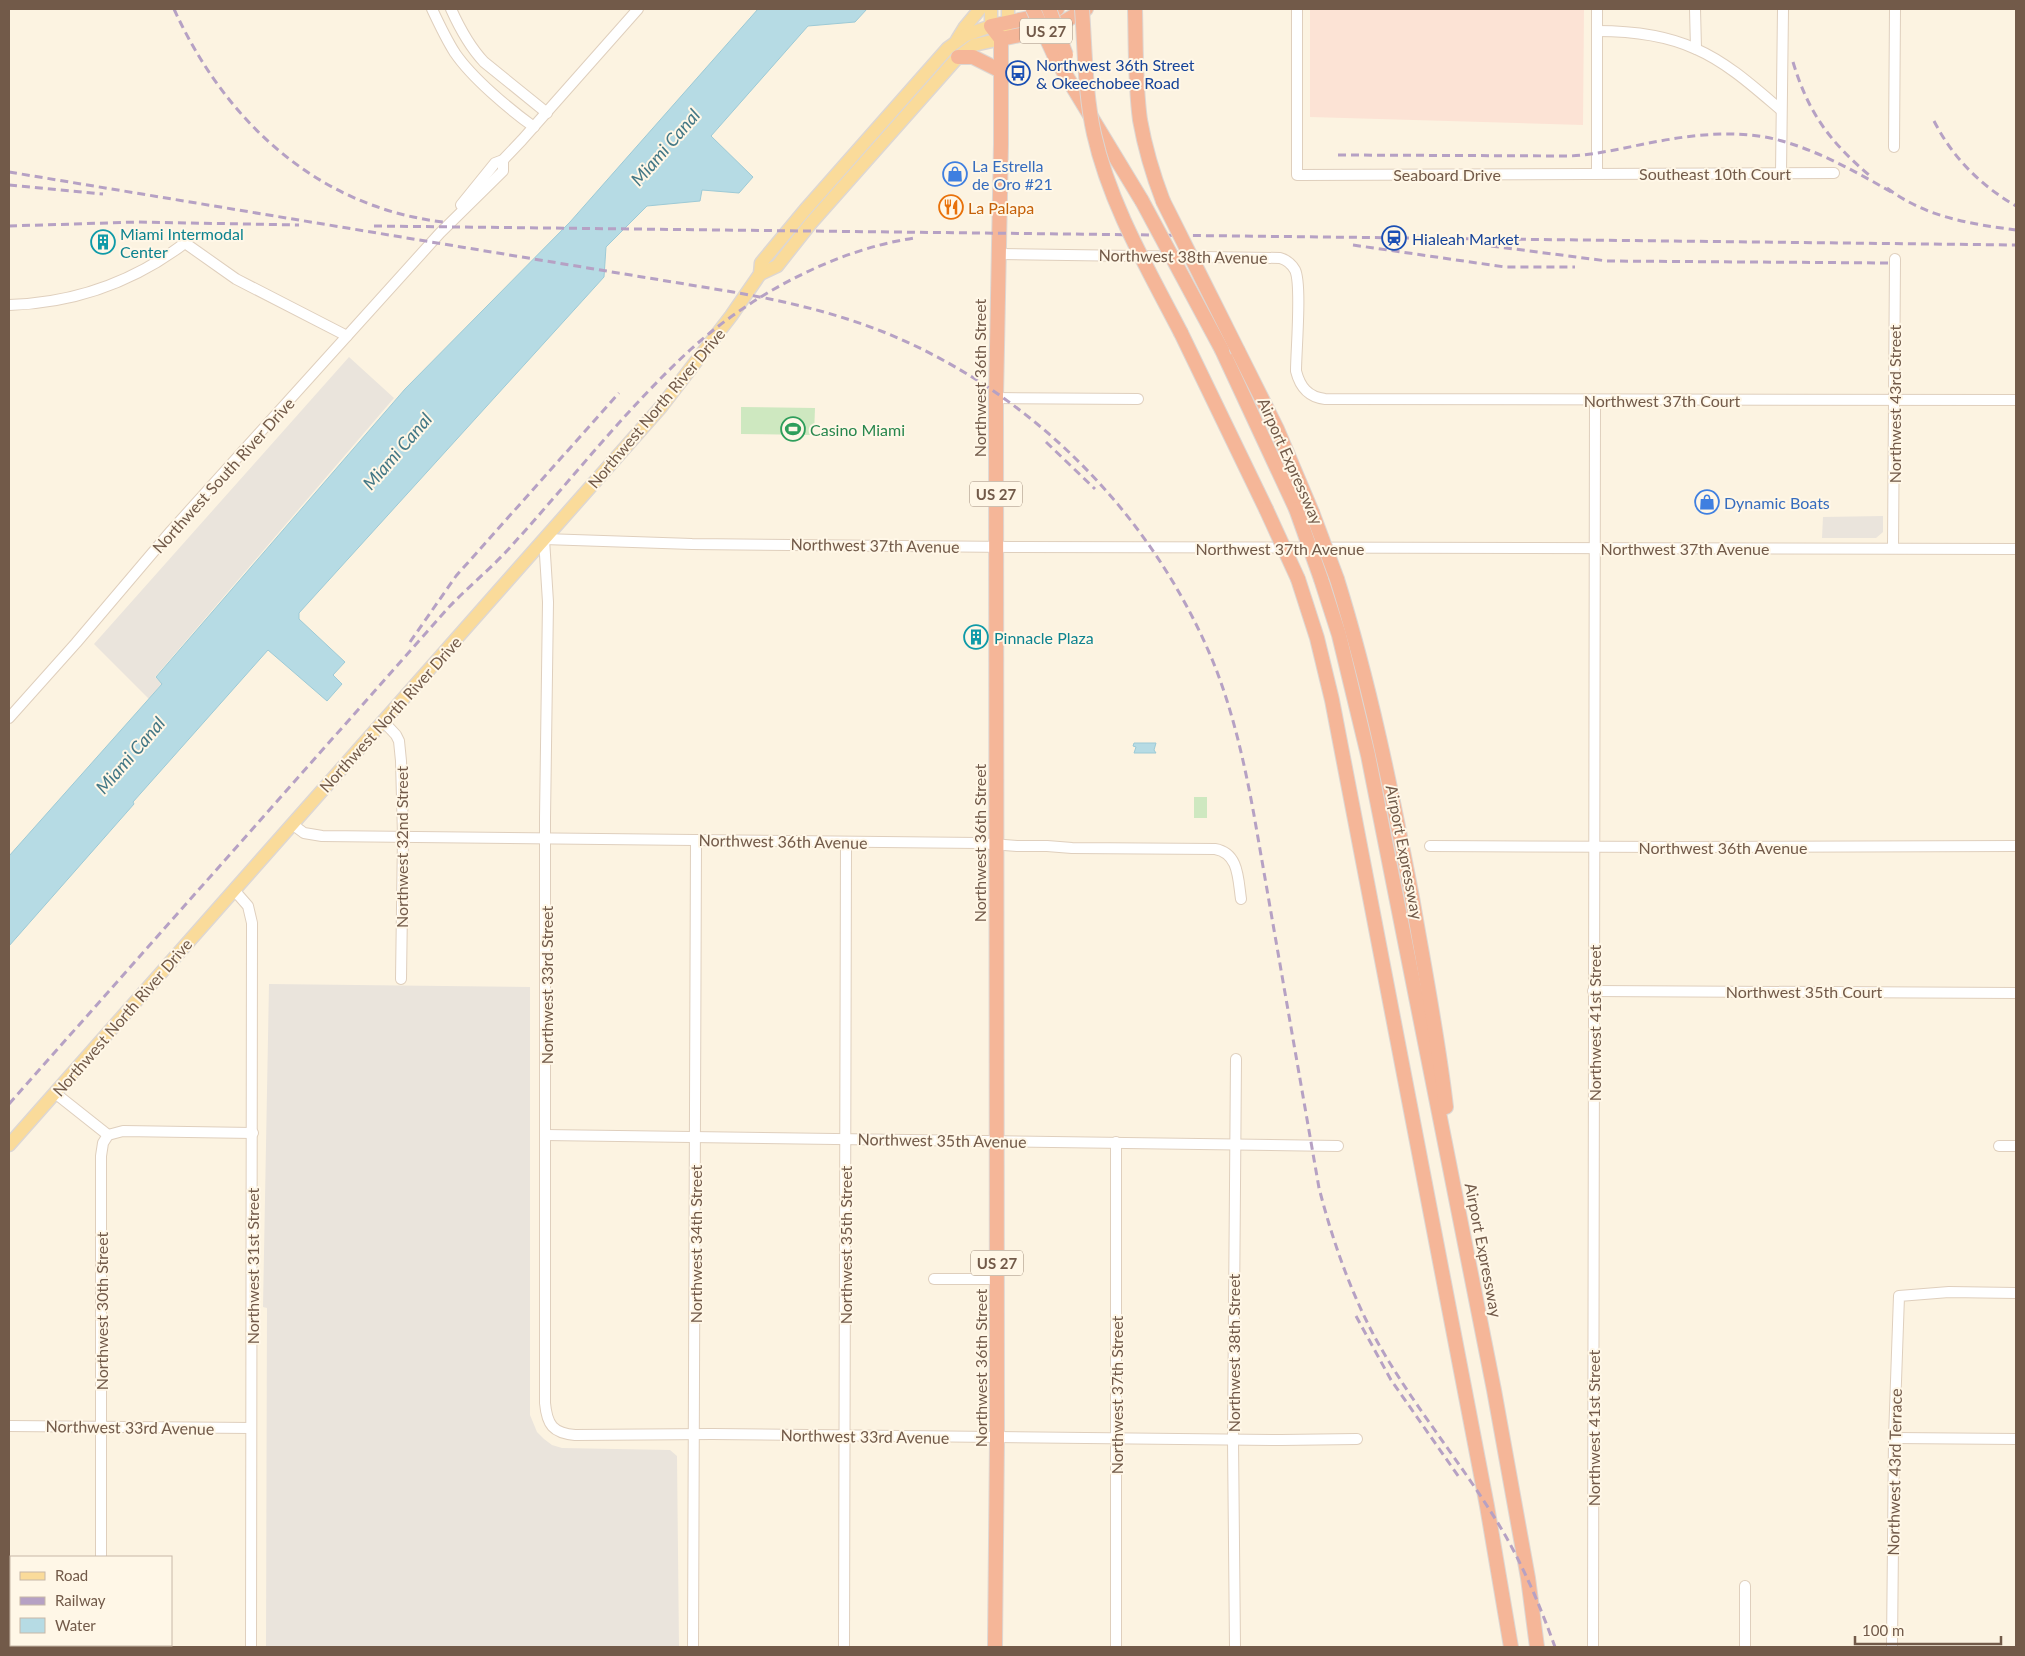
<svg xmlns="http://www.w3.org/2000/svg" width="2025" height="1656" font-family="Lato,sans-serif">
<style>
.commercial{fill:#fce3d5}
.industrial{fill:#eae4dc}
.green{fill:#cee8c0}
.water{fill:#b6dbe4;stroke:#9dcad6}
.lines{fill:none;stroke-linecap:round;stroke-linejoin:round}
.minor-casing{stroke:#dfcfbd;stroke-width:12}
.major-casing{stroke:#ddd7d3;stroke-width:15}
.highway-casing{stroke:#ddd7d3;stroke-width:16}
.minor{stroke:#fff;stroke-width:10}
.major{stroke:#fadb9a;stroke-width:12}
.highway{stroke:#f5b698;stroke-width:14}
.rail{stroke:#b6a1c4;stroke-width:3;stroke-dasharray:8 5;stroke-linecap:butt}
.highway-bridge-casing{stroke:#ddd7d3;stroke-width:16;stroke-linecap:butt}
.highway-bridge{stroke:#f5b698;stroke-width:14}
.labels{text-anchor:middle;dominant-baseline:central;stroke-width:4;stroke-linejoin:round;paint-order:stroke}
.shield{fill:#fff7e7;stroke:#9c8978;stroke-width:1}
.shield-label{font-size:15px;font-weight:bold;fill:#725a49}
.transit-label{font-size:16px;fill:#164399;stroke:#fff7e7;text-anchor:start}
.shop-label{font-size:16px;fill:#366cbe;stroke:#fff7e7;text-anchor:start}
.street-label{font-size:16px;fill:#725a49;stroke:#fff7e7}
.food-label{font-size:16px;fill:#c56008;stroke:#fff7e7;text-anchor:start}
.culture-label{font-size:16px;fill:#0d838f;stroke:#fff7e7;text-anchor:start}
.leisure-label{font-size:16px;fill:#27864d;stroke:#fff7e7;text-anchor:start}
.water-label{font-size:18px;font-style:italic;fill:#437785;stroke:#fff7e7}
</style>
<rect width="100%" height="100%" fill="#fcf3e1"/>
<polygon class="commercial" points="1310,9 1584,9 1583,125 1310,117"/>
<g class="industrial">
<polygon points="349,357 394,398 155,677 162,684 149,699 94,644"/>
<polygon points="1883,516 1883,532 1876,538 1822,538 1823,517"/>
<polygon points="269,984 530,987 530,1415 537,1432 544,1439 552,1445 562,1448 670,1450 677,1456 679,1647 266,1647 267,1308 263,1307"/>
</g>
<g class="green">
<polygon points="741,407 815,408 814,435 741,434"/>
<rect x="1194" y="797" width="13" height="21"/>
</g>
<g class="water">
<polygon points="758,9 867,9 855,22 808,26 711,136 753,177 739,193 702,190 700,201 647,206 606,247 604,277 299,613 299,619 345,662 333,675 342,684 327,701 268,650 133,802 134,804 9,946 9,856 162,684 156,677 405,389 570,222"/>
<polygon points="1134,743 1156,743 1154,750 1156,753 1134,753 1136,747 1133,746"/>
</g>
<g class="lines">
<g class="minor-casing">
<g id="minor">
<path d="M432,9C439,24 446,39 455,53C472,78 509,109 534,127"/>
<path d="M451,9C460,29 469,46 484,62L547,113"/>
<polyline points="1297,9 1297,175 1834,173"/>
<polyline points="1695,9 1696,49"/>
<path d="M1597,31C1630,31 1666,35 1696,49C1728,63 1755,88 1781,110"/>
<polyline points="1894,147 1895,9"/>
<polyline points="1597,173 1597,9"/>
<polyline points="1781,173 1783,9"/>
<polyline points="461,205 495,163 503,160 522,140 638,9"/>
<path d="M998,254L1280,258C1287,260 1291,263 1295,270C1302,284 1296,351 1296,371C1300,387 1308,397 1325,399L2016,400"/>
<path d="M9,305C75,303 132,283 185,243L236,279L347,336"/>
<polyline points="996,398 1138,399"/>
<polyline points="1893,548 1895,259"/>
<polyline points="9,718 76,643 171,531 347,336 440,233 503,171 503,160"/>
<polyline points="383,721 396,735 399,741 401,761 403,836 401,979"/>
<path d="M292,824L304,833L322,836L979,843L1017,846H1047L1072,848L1215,849C1239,853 1238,879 1241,899"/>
<polyline points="1430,846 1677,847 2016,846"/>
<polyline points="234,890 248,906 252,923 251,1647"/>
<polyline points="1593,991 2016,993"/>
<polyline points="55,1093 108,1135"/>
<polyline points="108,1135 123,1131 253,1133"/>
<polyline points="545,1135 1338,1146"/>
<polyline points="1999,1146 2016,1146"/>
<polyline points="934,1279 997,1279"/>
<polyline points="9,1426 251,1428"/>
<polyline points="1894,1438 2016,1439"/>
<path d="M1357,1439L1281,1440L712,1434L575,1435C553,1433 547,1425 545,1403V819L548,602L544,539L692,544L1012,547L2016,549"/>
<polyline points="101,1557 101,1156 103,1143 108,1135"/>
<polyline points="1745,1586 1745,1647"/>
<polyline points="100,1647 100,1645"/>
<polyline points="693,1647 696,840"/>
<polyline points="844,1647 846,842"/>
<polyline points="1116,1647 1116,1142"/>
<polyline points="1235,1647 1233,1440 1236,1059"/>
<polyline points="1593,1647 1595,400"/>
<polyline points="1892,1647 1894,1438 1899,1296 1949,1292 2016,1293"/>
</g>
</g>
<g class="major-casing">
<g id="major">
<polyline points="957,40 965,27 980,9"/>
<polyline points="760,274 777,266 811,223 958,57 974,45 1001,39 1008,22 1008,9"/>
<polyline points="9,1145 661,407 731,316 760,274 761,263 805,210 948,48 966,35 991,26 991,9"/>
</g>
</g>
<g class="highway-casing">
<g id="highway">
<path d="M1135,9C1136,46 1135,83 1140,120C1145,148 1153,175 1163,201"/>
<polyline points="1001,39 1053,28 1086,9"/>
<polyline points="958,57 973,57 1001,71"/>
<polyline points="1056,59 1142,201"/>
<polyline points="1181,333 1266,509"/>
<polyline points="1222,350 1296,509"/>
<polyline points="1238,351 1277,429 1312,512"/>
<polyline points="1298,579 1317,638 1332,700 1487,1506 1511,1647"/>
<polyline points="1321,579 1339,635 1368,755 1494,1390 1528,1578 1537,1647"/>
<path d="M1337,579C1370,685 1391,789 1412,897C1424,967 1438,1037 1446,1107"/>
<polyline points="995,1647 997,1438 996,398 1001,144 1001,39 991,26 1034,17 1057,9"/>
</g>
</g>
<use href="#minor" class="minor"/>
<use href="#major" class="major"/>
<use href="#highway" class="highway"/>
<g class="rail">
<path d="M174,9C225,121 317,207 443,222"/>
<path d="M1793,62C1808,112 1829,141 1869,175"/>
<path d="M1934,121C1953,158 1980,185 2016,206"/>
<path d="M1338,155L1570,156C1605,154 1638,144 1672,139C1707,133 1748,131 1782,141C1821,152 1858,173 1893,193"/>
<path d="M9,172L733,292C790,302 845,315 898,338C1042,401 1158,523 1216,669C1234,716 1245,766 1254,815L1319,1188C1333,1242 1351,1294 1378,1343C1413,1405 1459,1460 1496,1520C1521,1560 1539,1603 1555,1647"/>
<polyline points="9,185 103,194"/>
<path d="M1887,188C1925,217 1970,224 2016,230"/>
<polyline points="9,226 138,222 299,225"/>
<polyline points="374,226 2016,245"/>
<polyline points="1353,245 1505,267 1575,267"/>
<polyline points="1491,246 1607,261 1891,263"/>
<polyline points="1046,442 1095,489"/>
<polyline points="410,642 456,576 619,393"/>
<path d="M9,1104L449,607C470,585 494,566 514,543C572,479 626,409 690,350C749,296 834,250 914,238"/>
<polyline points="1356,1316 1391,1380 1461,1480"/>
</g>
<g class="highway-bridge-casing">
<g id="highway-bridge">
<polyline points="1033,9 1056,59"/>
<polyline points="1049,9 1066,55"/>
<path d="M1082,9C1085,50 1085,94 1094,134C1110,205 1148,269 1181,333"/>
<polyline points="1142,201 1222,350"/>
<polyline points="1163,201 1238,351"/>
<polyline points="1266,509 1298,579"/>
<polyline points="1296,509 1321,579"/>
<polyline points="1312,512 1337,579"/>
</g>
</g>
<use href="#highway-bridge" class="highway-bridge"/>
</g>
<defs>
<g id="bus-ring" transform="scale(1.25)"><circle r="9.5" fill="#fff7e7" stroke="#1a4fb4" stroke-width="1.5"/><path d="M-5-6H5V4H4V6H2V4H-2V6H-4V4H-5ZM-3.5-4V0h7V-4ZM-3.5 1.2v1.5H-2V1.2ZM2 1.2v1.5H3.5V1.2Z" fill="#1a4fb4"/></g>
<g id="shop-ring" transform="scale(1.25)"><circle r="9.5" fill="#fff7e7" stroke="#3f7fe0" stroke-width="1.5"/><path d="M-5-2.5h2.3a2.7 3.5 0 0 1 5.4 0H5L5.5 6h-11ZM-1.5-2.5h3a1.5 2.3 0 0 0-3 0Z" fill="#3f7fe0"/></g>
<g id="restaurant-ring" transform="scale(1.25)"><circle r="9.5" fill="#fff7e7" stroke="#e8710a" stroke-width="1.5"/><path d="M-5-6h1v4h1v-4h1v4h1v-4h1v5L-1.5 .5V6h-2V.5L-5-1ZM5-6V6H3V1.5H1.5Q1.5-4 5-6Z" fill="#e8710a"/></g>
<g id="station-ring" transform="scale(1.25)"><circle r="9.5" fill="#fff7e7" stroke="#1a4fb4" stroke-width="1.5"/><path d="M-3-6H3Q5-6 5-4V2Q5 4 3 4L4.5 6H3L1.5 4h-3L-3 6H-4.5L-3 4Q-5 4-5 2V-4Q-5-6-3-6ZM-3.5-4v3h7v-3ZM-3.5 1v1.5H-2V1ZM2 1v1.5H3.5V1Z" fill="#1a4fb4"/></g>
<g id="building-ring" transform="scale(1.25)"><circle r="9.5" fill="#fff7e7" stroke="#0f9aa8" stroke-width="1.5"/><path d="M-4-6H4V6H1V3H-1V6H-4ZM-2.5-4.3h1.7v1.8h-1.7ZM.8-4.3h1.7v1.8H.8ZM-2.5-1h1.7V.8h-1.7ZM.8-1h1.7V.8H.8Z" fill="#0f9aa8"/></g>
<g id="stadium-ring" transform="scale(1.25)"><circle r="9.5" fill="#fff7e7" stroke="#2e9e5b" stroke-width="1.5"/><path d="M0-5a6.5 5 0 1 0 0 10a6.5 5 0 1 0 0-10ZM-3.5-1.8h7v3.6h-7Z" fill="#2e9e5b"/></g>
</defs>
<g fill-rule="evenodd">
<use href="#bus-ring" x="1018" y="73"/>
<use href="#shop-ring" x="955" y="174"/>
<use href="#restaurant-ring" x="951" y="207"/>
<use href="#station-ring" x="1394" y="238"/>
<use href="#building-ring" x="103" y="242"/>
<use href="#stadium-ring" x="793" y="429"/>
<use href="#shop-ring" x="1707" y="502"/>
<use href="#building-ring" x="976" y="637"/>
</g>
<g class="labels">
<g class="shield">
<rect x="1020" y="18.5" width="52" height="25" rx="4"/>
<rect x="970" y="481.5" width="52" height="25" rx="4"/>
<rect x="971" y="1250.5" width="52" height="25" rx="4"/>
</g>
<g class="shield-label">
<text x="1046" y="31">US 27</text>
<text x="996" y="494">US 27</text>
<text x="997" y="1263">US 27</text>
</g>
<g class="transit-label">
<text x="1036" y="64">Northwest 36th Street<tspan x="1036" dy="18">&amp; Okeechobee Road</tspan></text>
<text x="1412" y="238">Hialeah Market</text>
</g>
<g class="shop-label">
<text x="972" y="165">La Estrella<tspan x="972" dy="18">de Oro #21</tspan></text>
<text x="1724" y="502">Dynamic Boats</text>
</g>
<g class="street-label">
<text x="1715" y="173">Southeast 10th Court</text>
<text x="1447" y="174">Seaboard Drive</text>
<text transform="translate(1183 256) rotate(1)">Northwest 38th Avenue</text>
<text transform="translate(979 378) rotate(-90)">Northwest 36th Street</text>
<text x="1662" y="400">Northwest 37th Court</text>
<text transform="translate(1894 404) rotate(-90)">Northwest 43rd Street</text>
<text transform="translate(656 408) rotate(-50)">Northwest North River Drive</text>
<text transform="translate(1291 461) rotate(66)">Airport Expressway</text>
<text transform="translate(223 475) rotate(-48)">Northwest South River Drive</text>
<text transform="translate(875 545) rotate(1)">Northwest 37th Avenue</text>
<text x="1280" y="548">Northwest 37th Avenue</text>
<text x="1685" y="548">Northwest 37th Avenue</text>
<text transform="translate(390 714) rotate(-48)">Northwest North River Drive</text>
<text transform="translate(783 841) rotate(1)">Northwest 36th Avenue</text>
<text transform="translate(979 843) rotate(-90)">Northwest 36th Street</text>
<text transform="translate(401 847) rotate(-90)">Northwest 32nd Street</text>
<text x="1723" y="847">Northwest 36th Avenue</text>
<text transform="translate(1405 852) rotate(79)">Airport Expressway</text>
<text transform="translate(546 985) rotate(-90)">Northwest 33rd Street</text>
<text x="1804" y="991">Northwest 35th Court</text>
<text transform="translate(122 1017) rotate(-49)">Northwest North River Drive</text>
<text transform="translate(1594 1023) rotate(-90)">Northwest 41st Street</text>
<text transform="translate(942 1140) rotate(1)">Northwest 35th Avenue</text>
<text transform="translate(695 1244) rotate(-90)">Northwest 34th Street</text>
<text transform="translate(845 1245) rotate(-90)">Northwest 35th Street</text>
<text transform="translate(1484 1250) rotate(79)">Airport Expressway</text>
<text transform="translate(252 1266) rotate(-90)">Northwest 31st Street</text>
<text transform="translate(101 1311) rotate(-90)">Northwest 30th Street</text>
<text transform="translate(1233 1353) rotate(-90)">Northwest 38th Street</text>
<text transform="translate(980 1368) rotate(-90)">Northwest 36th Street</text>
<text transform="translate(1116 1395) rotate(-90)">Northwest 37th Street</text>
<text transform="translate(130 1427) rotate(1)">Northwest 33rd Avenue</text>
<text transform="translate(1593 1428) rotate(-90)">Northwest 41st Street</text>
<text transform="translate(865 1436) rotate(1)">Northwest 33rd Avenue</text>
<text transform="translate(1894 1472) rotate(-89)">Northwest 43rd Terrace</text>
</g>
<g class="food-label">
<text x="968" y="207">La Palapa</text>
</g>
<g class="culture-label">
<text x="120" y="233">Miami Intermodal<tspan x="120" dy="18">Center</tspan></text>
<text x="994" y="637">Pinnacle Plaza</text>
</g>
<g class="leisure-label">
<text x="810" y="429">Casino Miami</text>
</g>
<g class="water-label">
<text transform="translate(665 147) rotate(-49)">Miami Canal</text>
<text transform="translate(397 451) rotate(-49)">Miami Canal</text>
<text transform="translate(130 755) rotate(-49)">Miami Canal</text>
</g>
</g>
<rect width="2025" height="1656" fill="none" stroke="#725a49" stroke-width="20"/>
<rect x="10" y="1556" width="162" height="90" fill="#fff7e7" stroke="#c7b8a8"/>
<rect x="20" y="1572" width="25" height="8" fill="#fadb9a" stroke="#c7b8a8"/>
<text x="55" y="1581" font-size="15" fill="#725a49">Road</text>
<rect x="20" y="1597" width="25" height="8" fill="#b6a1c4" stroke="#c7b8a8"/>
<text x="55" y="1606" font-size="15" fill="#725a49">Railway</text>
<rect x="20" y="1618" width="25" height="15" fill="#b6dbe4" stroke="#c7b8a8"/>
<text x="55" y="1631" font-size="15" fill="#725a49">Water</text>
<path d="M1855 1636v8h146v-8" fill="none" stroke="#725a49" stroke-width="2.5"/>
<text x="1862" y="1636" font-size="15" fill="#725a49" stroke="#fff7e7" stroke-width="4" paint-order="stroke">100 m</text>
</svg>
